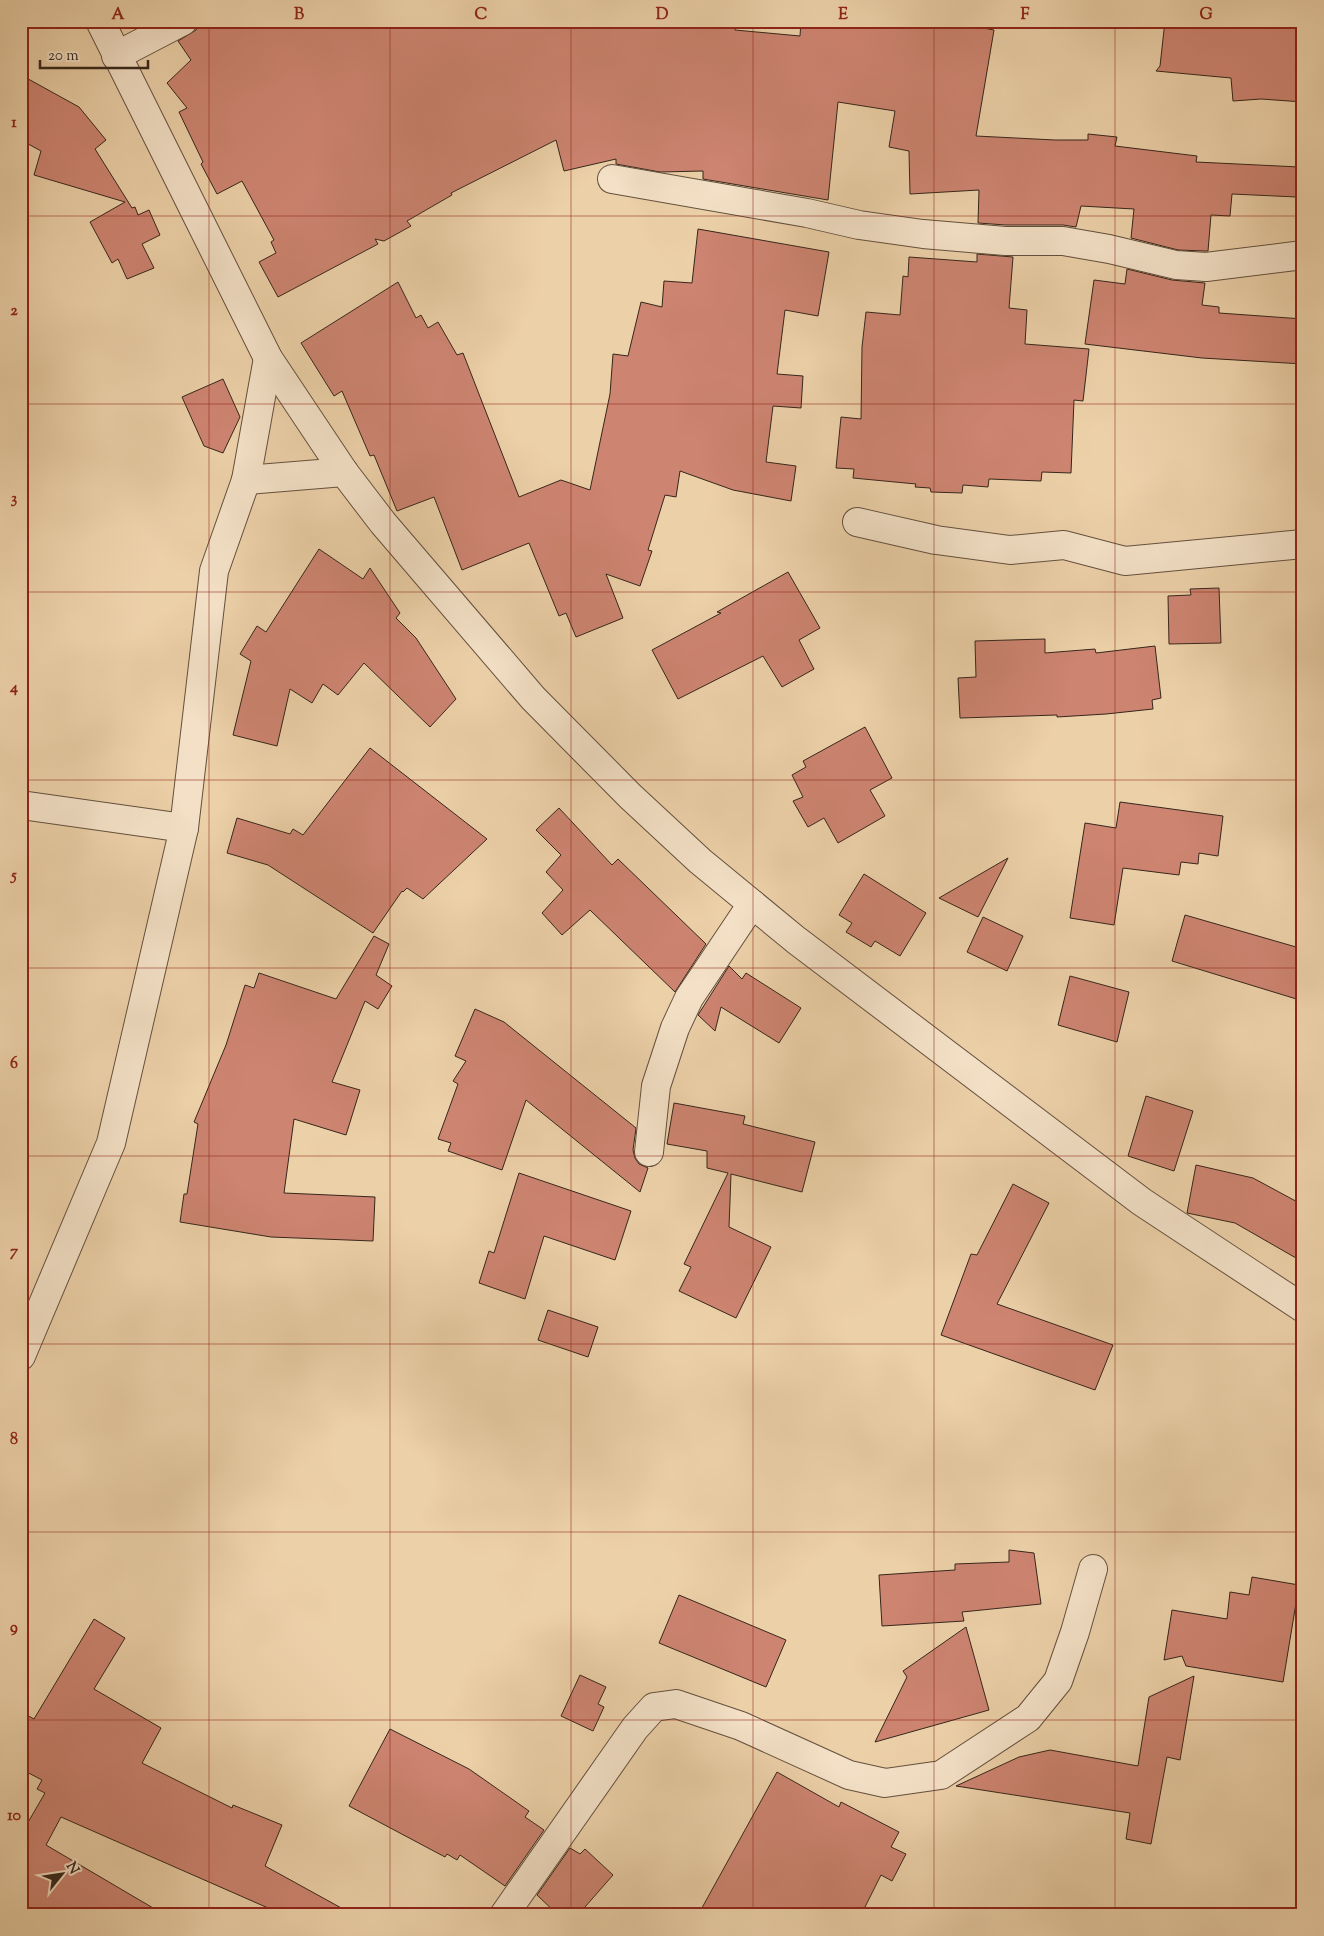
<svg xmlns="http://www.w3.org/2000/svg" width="1324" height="1936" font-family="'Sorts Mill Goudy',serif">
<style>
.building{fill:#cd8471;stroke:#36261a}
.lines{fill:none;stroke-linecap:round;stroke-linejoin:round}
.minor-casing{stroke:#64503e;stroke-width:30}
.minor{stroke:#f3e0c6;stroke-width:28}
.grid{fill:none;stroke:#8f2418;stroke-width:1;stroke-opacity:0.55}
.neatline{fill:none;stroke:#8f2418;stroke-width:2}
.grid-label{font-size:16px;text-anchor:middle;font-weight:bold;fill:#8f2418}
</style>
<rect width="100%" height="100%" fill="#ecd0a8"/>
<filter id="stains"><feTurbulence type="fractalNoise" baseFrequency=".004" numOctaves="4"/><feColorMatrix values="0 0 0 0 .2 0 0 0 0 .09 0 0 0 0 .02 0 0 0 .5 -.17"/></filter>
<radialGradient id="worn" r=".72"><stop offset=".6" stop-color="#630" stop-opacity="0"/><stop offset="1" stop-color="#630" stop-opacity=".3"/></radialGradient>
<g class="building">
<polygon points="199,21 736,21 735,30 800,36 801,21 947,21 994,30 976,136 1055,140 1088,140 1088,134 1117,137 1115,146 1197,156 1196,162 1299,167 1297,197 1232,194 1230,216 1211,215 1208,251 1206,251 1178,250 1131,238 1134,209 1081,206 1076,227 1063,225 1006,225 978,223 979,190 910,194 909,151 889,147 895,111 838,102 828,200 703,179 703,171 660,172 616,164 616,159 564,171 556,140 451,193 452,195 407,221 411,226 384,241 375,239 378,244 278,297 259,262 276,253 271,242 274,240 242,181 217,194 201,164 203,162 179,112 187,108 167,83 191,60 178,41 196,30"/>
<polygon points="1165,21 1303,21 1303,102 1261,99 1233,101 1231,78 1156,71 1160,66"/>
<polygon points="21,75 79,107 106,140 95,149 132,208 135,207 138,215 149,210 160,235 142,244 154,268 127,279 118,259 112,263 90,222 125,202 34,175 41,151 21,140"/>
<polygon points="698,229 829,252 818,316 785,310 777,374 803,376 801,408 773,406 766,462 796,466 791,501 733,490 680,471 676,497 665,495 648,550 652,551 640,586 606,574 623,618 576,637 566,613 559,616 529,543 462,570 434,497 397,511 374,455 370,456 342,391 334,396 301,343 398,282 416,318 421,315 428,328 438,322 457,355 463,353 519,497 561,480 590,490 610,394 613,354 628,356 641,302 662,307 664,281 692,283"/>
<polygon points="977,254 1013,257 1009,308 1027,310 1025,344 1089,349 1083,401 1074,400 1071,473 1042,472 1041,481 989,479 988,487 963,485 962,493 931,492 930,488 915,487 916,484 853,478 854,469 836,468 841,417 861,419 862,347 866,312 900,315 903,276 908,277 909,257 977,262"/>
<polygon points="1127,269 1172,280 1205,283 1202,305 1219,307 1219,313 1303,319 1303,364 1202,358 1085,344 1094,280 1125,284"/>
<polygon points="223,379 240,417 223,453 204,446 182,397"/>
<polygon points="319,549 363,579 370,568 400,613 396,618 416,638 456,699 430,727 364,663 338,695 323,684 312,703 290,689 277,746 233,735 251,661 240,654 257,626 266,632"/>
<polygon points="788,572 820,628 799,640 814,669 782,687 763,656 678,699 652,650 721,613 717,612"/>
<polygon points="1219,588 1221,643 1169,644 1168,596 1191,595 1190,589"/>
<polygon points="1045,639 1045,653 1095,649 1096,653 1155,646 1161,698 1152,700 1153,709 1106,714 1057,717 1057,715 960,718 958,678 976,677 975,641"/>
<polygon points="865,727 892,778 870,790 885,816 838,843 824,818 808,827 793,801 803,797 792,775 806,767 803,761"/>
<polygon points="370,748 487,839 423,899 407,888 403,892 402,891 373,933 268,865 227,853 237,818 290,834 293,829 303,835"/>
<polygon points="1120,802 1223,816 1218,856 1199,853 1198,864 1181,862 1179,875 1123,868 1114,925 1070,918 1085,823 1116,828"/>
<polygon points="559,808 612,865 618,859 706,944 675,992 590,910 562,935 542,913 563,890 546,872 561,855 536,830"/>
<polygon points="1008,858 978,917 939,898"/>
<polygon points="864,874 926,913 900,956 875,941 871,947 846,932 852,923 839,915"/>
<polygon points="1185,915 1303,949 1303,1001 1172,961"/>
<polygon points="983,917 1023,936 1007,971 967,952"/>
<polygon points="374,936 389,944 376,975 392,986 378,1009 365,1001 332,1082 360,1090 346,1135 294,1119 284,1193 375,1197 373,1241 271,1237 180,1222 184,1194 187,1194 198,1124 194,1122 226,1045 245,985 254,988 259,973 336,999"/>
<polygon points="729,966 742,979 746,973 801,1008 779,1043 721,1007 715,1031 698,1015"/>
<polygon points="1070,976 1129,992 1117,1042 1058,1025"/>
<polygon points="475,1009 504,1022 636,1128 633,1150 635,1158 639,1164 648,1168 640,1192 526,1100 502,1170 448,1151 451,1143 438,1139 458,1084 453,1081 466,1061 455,1056"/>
<polygon points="1146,1096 1193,1111 1174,1171 1128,1156"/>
<polygon points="674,1103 745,1116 743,1124 815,1142 802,1192 731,1174 729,1227 771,1247 736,1318 679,1291 691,1267 684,1264 728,1173 707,1168 707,1151 667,1144"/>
<polygon points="1196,1165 1253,1178 1303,1205 1303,1262 1235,1223 1187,1213"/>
<polygon points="519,1173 631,1211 615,1260 544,1236 525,1299 479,1283 489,1251 494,1253"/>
<polygon points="1013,1184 1049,1203 997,1304 1113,1345 1095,1390 941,1335 971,1254 977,1255"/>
<polygon points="548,1310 598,1327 588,1357 538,1340"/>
<polygon points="1009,1550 1034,1553 1041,1604 962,1612 964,1621 882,1626 879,1575 955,1570 955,1564 1009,1562"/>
<polygon points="1252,1577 1299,1585 1283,1682 1186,1666 1182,1656 1164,1660 1172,1610 1227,1619 1230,1592 1249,1595"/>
<polygon points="679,1595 786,1640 766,1687 659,1643"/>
<polygon points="94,1619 125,1638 94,1689 161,1728 142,1763 232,1808 233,1805 282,1825 265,1866 354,1915 284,1915 61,1817 46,1845 165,1915 44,1915 21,1907 21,1830 23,1831 45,1793 37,1789 42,1780 21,1769 21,1712 34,1719"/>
<polygon points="966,1627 989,1710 875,1742 907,1677 903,1671"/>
<polygon points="580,1675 606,1687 598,1704 604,1707 593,1731 561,1716"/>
<polygon points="1194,1676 1180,1760 1167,1757 1151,1844 1126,1839 1130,1813 956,1786 1019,1757 1050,1750 1138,1766 1149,1697"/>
<polygon points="390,1729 469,1769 529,1811 525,1817 544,1830 505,1886 460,1855 457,1860 447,1854 445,1857 349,1806"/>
<polygon points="777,1772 839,1807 841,1802 899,1832 891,1847 906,1854 892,1881 881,1875 861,1915 698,1915"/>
<polygon points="570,1848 580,1854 585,1849 613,1875 578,1915 558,1915 537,1895"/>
</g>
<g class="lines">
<g class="minor-casing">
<g id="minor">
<polyline points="100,21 268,358 344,472 383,523 533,698 630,796 700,861 796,940 1142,1202 1303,1308"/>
<polyline points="116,56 183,21"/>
<polyline points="612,179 807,213 859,225 923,234 1005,241 1063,241 1109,249 1176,265 1206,267 1303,255"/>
<polyline points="246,480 344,472"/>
<polyline points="857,522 936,540 1010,550 1064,545 1125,561 1303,544"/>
<polyline points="21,805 184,828"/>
<polyline points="649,1152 656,1086 675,1028 689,998 752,904"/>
<polyline points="21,1356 111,1143 184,828 214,571 246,480 268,358"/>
<polyline points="504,1915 635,1728 654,1707 676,1704 741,1726 849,1775 885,1783 941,1775 1028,1718 1058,1681 1075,1632 1093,1569"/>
</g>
</g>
<use href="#minor" class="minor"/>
</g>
<path class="grid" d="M209,21V1915M390,21V1915M571,21V1915M753,21V1915M934,21V1915M1115,21V1915M21,216H1303M21,404H1303M21,592H1303M21,780H1303M21,968H1303M21,1156H1303M21,1344H1303M21,1532H1303M21,1720H1303"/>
<rect width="1324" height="1936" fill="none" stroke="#ecd0a8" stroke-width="55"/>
<g transform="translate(62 1874) rotate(60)" stroke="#f3e0c6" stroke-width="4" paint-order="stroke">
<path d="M0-4L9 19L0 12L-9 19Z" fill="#36261a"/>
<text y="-8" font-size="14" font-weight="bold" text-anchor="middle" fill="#36261a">N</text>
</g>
<path d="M40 60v8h108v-8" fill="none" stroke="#36261a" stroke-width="2.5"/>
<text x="48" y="60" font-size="15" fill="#36261a" stroke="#f3e0c6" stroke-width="4" paint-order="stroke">20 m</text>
<rect x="28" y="28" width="1268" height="1880" class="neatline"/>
<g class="grid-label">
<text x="118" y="19">A</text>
<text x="299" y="19">B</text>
<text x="481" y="19">C</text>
<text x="662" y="19">D</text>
<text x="843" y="19">E</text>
<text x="1025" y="19">F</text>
<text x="1206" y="19">G</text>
<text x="14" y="127">1</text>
<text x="14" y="315">2</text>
<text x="14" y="503">3</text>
<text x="14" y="692">4</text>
<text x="14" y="880">5</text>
<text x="14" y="1068">6</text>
<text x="14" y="1256">7</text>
<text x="14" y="1444">8</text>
<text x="14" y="1632">9</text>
<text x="14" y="1820">10</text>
</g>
<rect width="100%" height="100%" filter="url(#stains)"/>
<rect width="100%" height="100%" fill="url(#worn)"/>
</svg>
